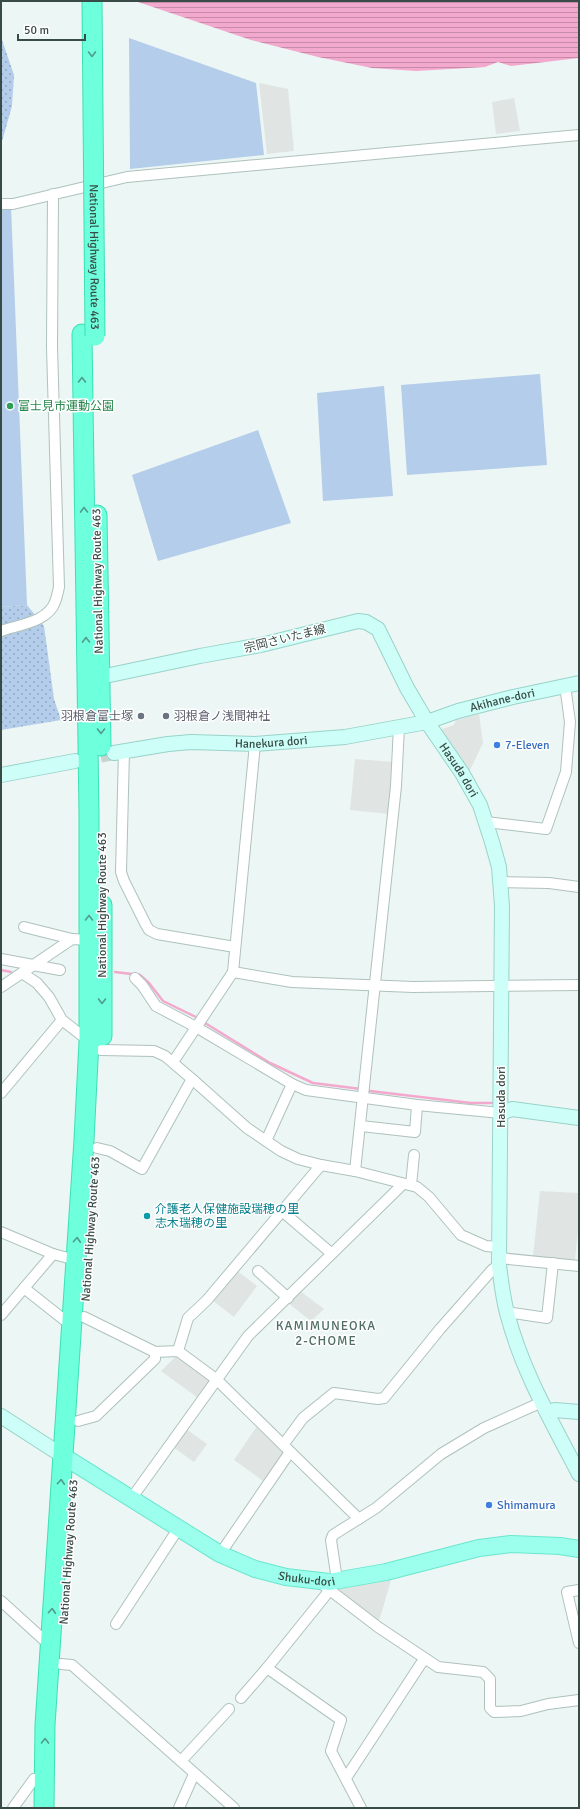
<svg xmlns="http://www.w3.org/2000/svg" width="580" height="1809" font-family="Signika,'Noto Sans JP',sans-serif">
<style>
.grass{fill:url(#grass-dots)}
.green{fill:#b4cdea}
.parking{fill:#e0e5e3}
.water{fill:url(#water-rules)}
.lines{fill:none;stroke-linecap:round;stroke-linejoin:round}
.stream{stroke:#f3a8cd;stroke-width:2.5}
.secondary-tunnel{stroke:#c8d4d1;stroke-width:14;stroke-dasharray:14 7;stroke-linecap:butt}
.street-casing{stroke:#aec2bd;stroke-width:12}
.secondary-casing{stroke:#98d3c9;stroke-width:16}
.primary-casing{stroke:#69e7ce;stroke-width:18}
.highway-casing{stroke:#3be1b4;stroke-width:21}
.street{stroke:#fff;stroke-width:10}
.secondary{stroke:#cdfff8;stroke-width:14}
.primary{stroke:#9cffed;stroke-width:16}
.highway{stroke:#6effdd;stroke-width:19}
.highway-bridge-casing{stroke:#3be1b4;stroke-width:21;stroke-linecap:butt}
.highway-bridge{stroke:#6effdd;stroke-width:19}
.oneway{stroke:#519c8a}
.leisure-dot{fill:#2e9e5b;stroke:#fff;stroke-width:1.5}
.worship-dot{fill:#6b7280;stroke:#fff;stroke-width:1.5}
.shop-dot{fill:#3f7fe0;stroke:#fff;stroke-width:1.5}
.culture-dot{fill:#0f9aa8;stroke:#fff;stroke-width:1.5}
.labels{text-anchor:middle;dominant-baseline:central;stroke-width:3;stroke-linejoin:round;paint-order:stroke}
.street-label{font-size:12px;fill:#394b46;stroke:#fff}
.leisure-label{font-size:12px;fill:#27864d;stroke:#fff;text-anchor:start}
.worship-label{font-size:12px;fill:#5b616d;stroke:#fff;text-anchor:end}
.shop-label{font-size:12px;fill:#366cbe;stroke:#fff;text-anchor:start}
.culture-label{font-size:12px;fill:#0d838f;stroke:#fff;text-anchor:start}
.neighbourhood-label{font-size:13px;letter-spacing:1px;fill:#506e65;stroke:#fff}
</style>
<defs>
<pattern id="grass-dots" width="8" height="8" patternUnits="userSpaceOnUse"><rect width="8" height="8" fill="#b4cdea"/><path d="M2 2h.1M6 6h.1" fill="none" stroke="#93a8bf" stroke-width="1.8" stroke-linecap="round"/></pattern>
<pattern id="water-rules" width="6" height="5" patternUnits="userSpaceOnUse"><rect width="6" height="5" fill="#f3a8cd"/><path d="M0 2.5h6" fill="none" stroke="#c68ba8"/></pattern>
</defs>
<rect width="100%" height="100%" fill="#ecf6f4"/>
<g class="grass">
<polygon points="1,37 14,75 12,106 1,145"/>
<polygon points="27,605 44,626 54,699 61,720 1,730 1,607"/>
</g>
<g class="green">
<polygon points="129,38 256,83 264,155 130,169"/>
<polygon points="11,206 27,605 1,607 1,207"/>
<polygon points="540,374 547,465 407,475 401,385"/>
<polygon points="384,386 393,496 323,501 317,393"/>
<polygon points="258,430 291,523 158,561 132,475"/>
</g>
<g class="parking">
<polygon points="259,83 288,89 294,151 267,154"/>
<polygon points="514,98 520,131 496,134 492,102"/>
<polygon points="479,714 483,743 470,770 468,770 439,730 454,725 456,720"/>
<polygon points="355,759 394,762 389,814 350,810"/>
<polygon points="540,1191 579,1193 579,1221 575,1260 533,1256"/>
<polygon points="236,1270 257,1286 234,1317 212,1300"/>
<polygon points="300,1291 324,1309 311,1321 288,1303"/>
<polygon points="176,1356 208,1377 208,1383 198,1398 161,1371"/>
<polygon points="257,1426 284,1452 266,1483 234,1460"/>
<polygon points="186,1429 207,1444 194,1462 173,1447"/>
<polygon points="392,1577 379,1621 334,1590 337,1587"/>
</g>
<polygon class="water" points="135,1 579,1 579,58 511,66 498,62 485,67 416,71 372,68 318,57 251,40"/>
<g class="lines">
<g class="stream">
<polyline points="1,970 11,972"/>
<polyline points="115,972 140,975 149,983 163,1001 198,1018"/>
<polyline points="205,1023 270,1063 313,1083 361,1089"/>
<polyline points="370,1091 471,1103 492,1103"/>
</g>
<polyline class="secondary-tunnel" points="80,760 114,753"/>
<g class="street-casing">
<g id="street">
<polyline points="1,204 13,204 127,177 579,135"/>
<path d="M1,631C18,625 48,622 55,602C57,597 58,592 59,587L52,347L53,194"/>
<polyline points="124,751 121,872 124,881 146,925 149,930 157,934 235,947"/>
<polyline points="486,822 546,829 566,772 570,722 565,685"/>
<polyline points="500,882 549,883 579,887"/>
<polyline points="24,927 72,939"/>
<polyline points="1,959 60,970"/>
<polyline points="233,972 292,982 413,987 579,985"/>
<polyline points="22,973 37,983 49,997 62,1020 89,1041"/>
<polyline points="135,978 142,985 156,1006 196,1027 292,1084 306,1090 417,1105 501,1113"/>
<polyline points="1,987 72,939 89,940"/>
<polyline points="101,1050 154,1051 165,1056 192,1079 247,1128 281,1151 298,1159 321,1165 355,1171 417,1187 429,1197 461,1235 486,1246 498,1247"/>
<polyline points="173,1062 233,972 255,744"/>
<polyline points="1,1093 62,1020"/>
<polyline points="361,1126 415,1132 417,1105"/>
<polyline points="266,1141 292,1084"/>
<polyline points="97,1148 110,1151 142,1169 192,1079"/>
<polyline points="355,1171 396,786 399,727"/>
<polyline points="411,1185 414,1155"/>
<polyline points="283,1212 331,1253"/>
<polyline points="1,1232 53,1254 76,1260"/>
<polyline points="499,1258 579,1266"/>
<polyline points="258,1271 288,1298"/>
<polyline points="24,1288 72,1326"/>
<polyline points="506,1312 547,1318 553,1263"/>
<polyline points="1,1315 53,1254"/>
<polyline points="84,1317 155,1352 178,1351 216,1379 359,1519"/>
<polyline points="178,1351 188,1318 207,1300 321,1165"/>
<polyline points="78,1421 96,1416 155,1359 155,1352"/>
<polyline points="283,1445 303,1418 334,1393 378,1399 384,1398 440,1329 492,1270 499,1265"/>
<polyline points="131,1499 248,1336 403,1184"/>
<polyline points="220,1554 290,1452"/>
<polyline points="337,1580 331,1540 333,1535 376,1508 441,1454 484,1428 542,1402"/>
<polyline points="318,1581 378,1627 438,1667 483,1672 490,1679 490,1708 494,1712 521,1711 548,1704 579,1700"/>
<polyline points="579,1590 567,1592 579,1643"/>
<polyline points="1,1601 44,1640 50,1640"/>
<polyline points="116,1624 178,1529"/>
<polyline points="61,1664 72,1665 234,1808"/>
<polyline points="267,1668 329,1591 329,1586"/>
<polyline points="241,1698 267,1668 341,1720 331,1751 361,1808"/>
<polyline points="181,1761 229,1709"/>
<polyline points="346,1778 424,1659"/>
<polyline points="13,1808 34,1779 44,1778"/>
<polyline points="179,1808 194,1774"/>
</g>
</g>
<g class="secondary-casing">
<g id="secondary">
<path id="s1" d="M91,679L200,656L261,645L358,621L366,622L378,629L407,688L427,722L462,773L480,805L492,842L499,867L502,906L499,1265C501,1281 503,1298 507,1313C522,1371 552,1422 579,1474"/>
<path id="s2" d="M114,753L168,744L191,742L255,744L345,737L427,722L458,711L513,697L579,683"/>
<polyline points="1,775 75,761"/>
<polyline points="501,1113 512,1109 579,1118"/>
<polyline points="548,1412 555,1410 579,1412"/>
<polyline points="1,1416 63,1456"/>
</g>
</g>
<g class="primary-casing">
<g id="primary">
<path id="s3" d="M63,1456L220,1554L255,1569L286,1577L329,1582L386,1572L479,1548L511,1544L560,1546L579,1549"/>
</g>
</g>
<g class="highway-casing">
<g id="highway">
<polyline points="97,515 101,746"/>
<polyline points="102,1036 102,905"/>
<polyline points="44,1808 45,1725 84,1140 89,1041 89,814 82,334"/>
</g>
</g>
<use href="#street" class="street"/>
<use href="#secondary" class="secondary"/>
<use href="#primary" class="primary"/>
<use href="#highway" class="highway"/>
<g class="highway-bridge-casing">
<g id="highway-bridge">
<path id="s4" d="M92,1L95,336"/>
</g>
</g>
<use href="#highway-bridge" class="highway-bridge"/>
</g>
<defs><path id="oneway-chevron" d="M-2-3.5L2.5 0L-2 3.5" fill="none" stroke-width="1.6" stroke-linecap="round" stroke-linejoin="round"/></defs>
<g class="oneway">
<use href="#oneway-chevron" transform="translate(92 54) rotate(89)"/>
<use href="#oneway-chevron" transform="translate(82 380) rotate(-90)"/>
<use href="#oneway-chevron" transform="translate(84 510) rotate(-91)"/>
<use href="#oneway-chevron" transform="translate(86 640) rotate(-91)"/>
<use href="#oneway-chevron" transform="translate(101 731) rotate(90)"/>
<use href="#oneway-chevron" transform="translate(89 918) rotate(-90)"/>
<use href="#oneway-chevron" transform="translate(102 1001) rotate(91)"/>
<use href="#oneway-chevron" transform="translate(77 1240) rotate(-86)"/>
<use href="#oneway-chevron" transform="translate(61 1482) rotate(-86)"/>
<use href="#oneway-chevron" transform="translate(52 1611) rotate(-86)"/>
<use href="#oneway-chevron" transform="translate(45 1741) rotate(-89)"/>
</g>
<circle class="leisure-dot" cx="10" cy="406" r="4"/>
<g class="worship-dot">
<circle cx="141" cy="716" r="4"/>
<circle cx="166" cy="716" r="4"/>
</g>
<g class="shop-dot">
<circle cx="497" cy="745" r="4"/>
<circle cx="489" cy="1505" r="4"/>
</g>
<circle class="culture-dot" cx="147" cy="1216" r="4"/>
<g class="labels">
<g class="street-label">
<text stroke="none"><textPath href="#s4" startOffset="256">National Highway Route 463</textPath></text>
<text transform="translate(98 581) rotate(-91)">National Highway Route 463</text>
<text transform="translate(285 639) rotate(-14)">宗岡さいたま線</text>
<text stroke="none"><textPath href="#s2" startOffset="394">Akihane-dori</textPath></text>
<text stroke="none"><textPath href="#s2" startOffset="158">Hanekura dori</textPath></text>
<text stroke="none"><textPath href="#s1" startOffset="458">Hasuda dori</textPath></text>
<text transform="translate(102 905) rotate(-90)">National Highway Route 463</text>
<text transform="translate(501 1097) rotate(-90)">Hasuda dori</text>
<text transform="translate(91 1229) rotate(-86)">National Highway Route 463</text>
<text transform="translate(69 1552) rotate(-86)">National Highway Route 463</text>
<text stroke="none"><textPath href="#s3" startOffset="276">Shuku-dori</textPath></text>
</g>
<g class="leisure-label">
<text x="18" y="406">富士見市運動公園</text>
</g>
<g class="worship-label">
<text x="133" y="716">羽根倉富士塚</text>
<text x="174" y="716" text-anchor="start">羽根倉ノ浅間神社</text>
</g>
<g class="shop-label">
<text x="505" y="745">7-Eleven</text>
<text x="497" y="1505">Shimamura</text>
</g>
<g class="culture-label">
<text x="155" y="1209">介護老人保健施設瑞穂の里<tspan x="155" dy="14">志木瑞穂の里</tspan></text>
</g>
<g class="neighbourhood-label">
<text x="326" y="1326">KAMIMUNEOKA<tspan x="326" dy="15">2-CHOME</tspan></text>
</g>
</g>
<rect width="580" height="1809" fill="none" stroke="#394b46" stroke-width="4"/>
<path d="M18 34v6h67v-6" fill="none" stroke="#394b46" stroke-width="2"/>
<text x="24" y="34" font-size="12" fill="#394b46" stroke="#ffffff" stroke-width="3" paint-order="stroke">50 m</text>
</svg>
